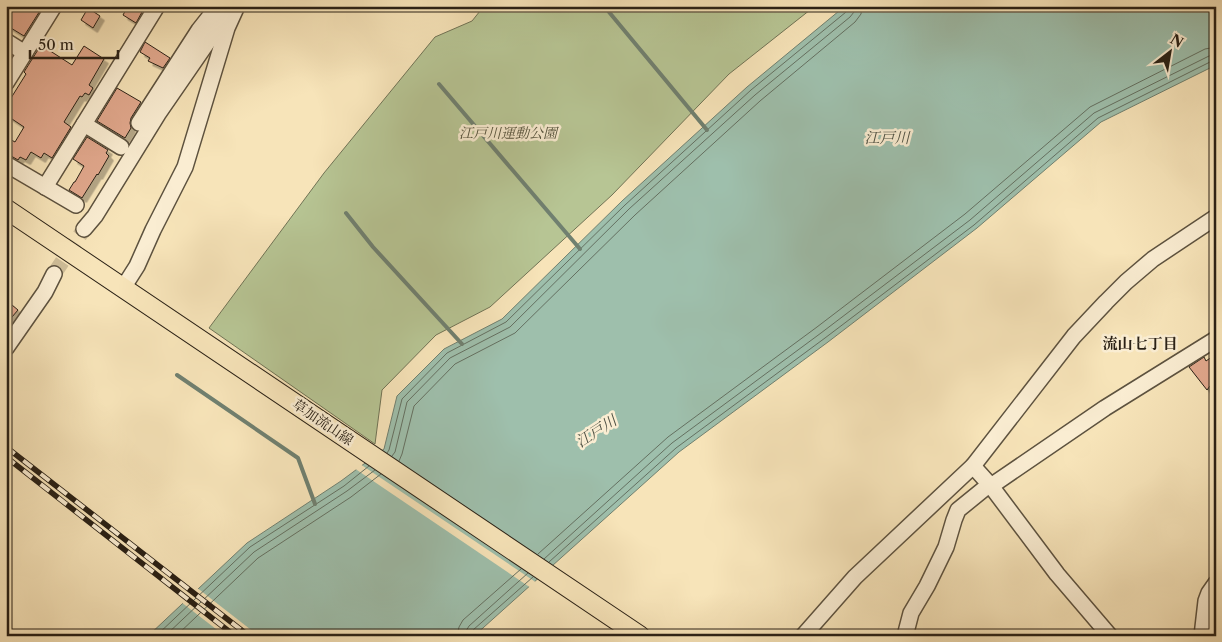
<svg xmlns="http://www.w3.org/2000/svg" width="1222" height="642" font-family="'Libre Caslon Text','Noto Serif JP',serif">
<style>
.green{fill:#b7c594;stroke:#707355}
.water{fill:#9ebfac;stroke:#708070}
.pier{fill:#f7e4b9}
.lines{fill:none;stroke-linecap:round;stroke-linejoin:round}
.shore{stroke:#647061;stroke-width:1}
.stream{stroke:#708070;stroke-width:4}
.building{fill:#e1a88d;stroke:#2a2116;filter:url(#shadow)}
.minor-tunnel{stroke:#cebd98;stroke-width:15;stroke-dasharray:15 8;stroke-linecap:butt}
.minor-casing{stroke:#5d523f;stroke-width:18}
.major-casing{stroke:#2a2116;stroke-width:21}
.minor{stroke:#faedd2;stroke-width:15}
.major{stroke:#f7e4b9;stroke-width:19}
.rail-casing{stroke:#2a2116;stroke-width:5.5}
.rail{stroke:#faedd2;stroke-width:4;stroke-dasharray:11;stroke-linecap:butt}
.labels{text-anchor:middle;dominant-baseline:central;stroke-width:5;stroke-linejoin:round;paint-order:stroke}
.park-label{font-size:14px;font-style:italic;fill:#54523c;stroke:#faedd2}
.street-label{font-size:14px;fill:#2a2116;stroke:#faedd2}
.water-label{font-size:15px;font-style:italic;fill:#4d5043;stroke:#faedd2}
.neighbourhood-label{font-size:15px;font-weight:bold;fill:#2a2116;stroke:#faedd2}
</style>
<defs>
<filter id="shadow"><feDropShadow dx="4.5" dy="4.5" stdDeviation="0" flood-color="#0004"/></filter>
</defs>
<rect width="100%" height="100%" fill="#f7e4b9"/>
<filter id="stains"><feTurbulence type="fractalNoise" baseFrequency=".004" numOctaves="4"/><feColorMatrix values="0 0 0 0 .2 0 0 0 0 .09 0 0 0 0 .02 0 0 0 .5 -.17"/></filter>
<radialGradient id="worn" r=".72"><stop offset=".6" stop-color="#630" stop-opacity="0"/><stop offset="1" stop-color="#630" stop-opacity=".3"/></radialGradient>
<polygon class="green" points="484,6 815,6 729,74 612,195 490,307 436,335 382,390 375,444 209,328 324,173 435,37 472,21"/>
<polygon class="water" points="845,6 1216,6 1216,65 1101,122 977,228 828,342 679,452 474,636 148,636 247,543 341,481 384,449 397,396 444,349 502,319 622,201 747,87"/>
<g class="pier">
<polygon points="360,464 537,583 531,588 354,468"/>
<polygon points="196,587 259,636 225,636 181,602"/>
</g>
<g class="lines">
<g class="shore">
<polyline points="387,453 389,450 402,399 447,353 506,322 625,205 751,90 846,12 848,6"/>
<polyline points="392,456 395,452 407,402 450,358 510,327 629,209 755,95 850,17 854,12 854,6"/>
<polyline points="399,461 402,454 414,406 455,364 515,333 635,215 760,101 855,22 861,14 862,6"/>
<polyline points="538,554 668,437 817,327 965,214 1090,107 1205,49 1216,47"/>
<polyline points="544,559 672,443 821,333 970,220 1094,113 1209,56 1216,54"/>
<polyline points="549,562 676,448 825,338 974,225 1098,118 1212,61 1216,61"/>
<polyline points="156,636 250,547 344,486 369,466"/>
<polyline points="165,636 254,552 347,491 375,470"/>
<polyline points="176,636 258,558 351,497 381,474"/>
<polyline points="457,636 459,627 463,620 521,569"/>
<polyline points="465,636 466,631 469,626 528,573"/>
<polyline points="471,636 473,630 533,577"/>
</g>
<g class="stream">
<polyline points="604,6 707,130"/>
<polyline points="439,84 580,249"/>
<polyline points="346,213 373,247 462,344"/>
<polyline points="177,375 298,458 315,504"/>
</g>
</g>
<g class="building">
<polygon points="6,6 43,6 24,36 6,25"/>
<polygon points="128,6 133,6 142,12 136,23 123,15"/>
<polygon points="88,8 100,16 93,28 81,20"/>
<polygon points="145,42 170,58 163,68 148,61 150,58 140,52"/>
<polygon points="41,45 72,65 84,46 104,59 89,85 93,88 89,95 85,93 82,97 80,96 64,122 71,127 52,158 44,153 41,158 31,152 26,160 20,157 18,160 6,153 6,137 15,142 24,127 6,115 6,106 26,74 24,72"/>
<polygon points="117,88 141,102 131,118 130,123 131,128 125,138 97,121"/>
<polygon points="87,137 108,150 106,153 109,156 98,175 97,174 82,198 69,190 74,182 75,182 84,166 73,159"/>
<polygon points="6,300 18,310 6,324"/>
<polygon points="1216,354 1216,390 1210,386 1207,390 1189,367 1204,357 1206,361"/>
</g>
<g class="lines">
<polyline class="minor-tunnel" points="54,274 84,229"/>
<g class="minor-casing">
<g id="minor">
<polyline points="6,41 25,53"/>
<polyline points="6,83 54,6"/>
<polyline points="139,123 199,30 218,6"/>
<polyline points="84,124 121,147"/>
<polyline points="6,164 76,205"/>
<polyline points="45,187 84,124 157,6"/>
<polyline points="84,229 95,216 158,114 227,14"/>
<polyline points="123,288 137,266 153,230 185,167 227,28 237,6"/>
<polyline points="6,348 45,292 54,274"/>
<polyline points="973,466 991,486 1057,574 1110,636"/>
<polyline points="991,486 1105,408 1216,339"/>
<polyline points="803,636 855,577 973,466 1074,336 1106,302 1126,282 1153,259 1216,217"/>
<polyline points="905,636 911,613 927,586 946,547 954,520 958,510 990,484"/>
<polyline points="1202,636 1206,601 1209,593 1216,583"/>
</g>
</g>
<g class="major-casing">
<polyline id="major" points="6,209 640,636"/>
</g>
<use href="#minor" class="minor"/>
<use href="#major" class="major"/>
<g class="rail-casing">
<g id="rail">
<polyline points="6,447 249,636"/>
<polyline points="6,457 235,636"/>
</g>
</g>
<use href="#rail" class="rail"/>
</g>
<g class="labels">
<g class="park-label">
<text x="508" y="133">江戸川運動公園</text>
</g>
<g class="street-label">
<text transform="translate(323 422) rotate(34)">草加流山線</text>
</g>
<g class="water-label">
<text x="887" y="137">江戸川</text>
<text transform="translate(596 431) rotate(-33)">江戸川</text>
</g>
<g class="neighbourhood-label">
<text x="1140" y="343">流山七丁目</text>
</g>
</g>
<rect width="1222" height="642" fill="none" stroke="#f7e4b9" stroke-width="25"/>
<rect x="8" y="8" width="1207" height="627" fill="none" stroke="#2a2116" stroke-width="2.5"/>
<rect x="12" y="12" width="1197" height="617" fill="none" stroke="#2a2116"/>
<g transform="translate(1170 52) rotate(31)" stroke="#faedd2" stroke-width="4" paint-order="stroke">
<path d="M0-4L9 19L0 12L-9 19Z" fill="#2a2116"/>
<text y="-8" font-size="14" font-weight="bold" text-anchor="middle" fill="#2a2116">N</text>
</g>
<path d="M30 50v8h88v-8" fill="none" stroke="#2a2116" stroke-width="2.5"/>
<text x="38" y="50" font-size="15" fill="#2a2116" stroke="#faedd2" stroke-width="4" paint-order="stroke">50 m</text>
<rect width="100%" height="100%" filter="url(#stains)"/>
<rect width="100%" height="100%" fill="url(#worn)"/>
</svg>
